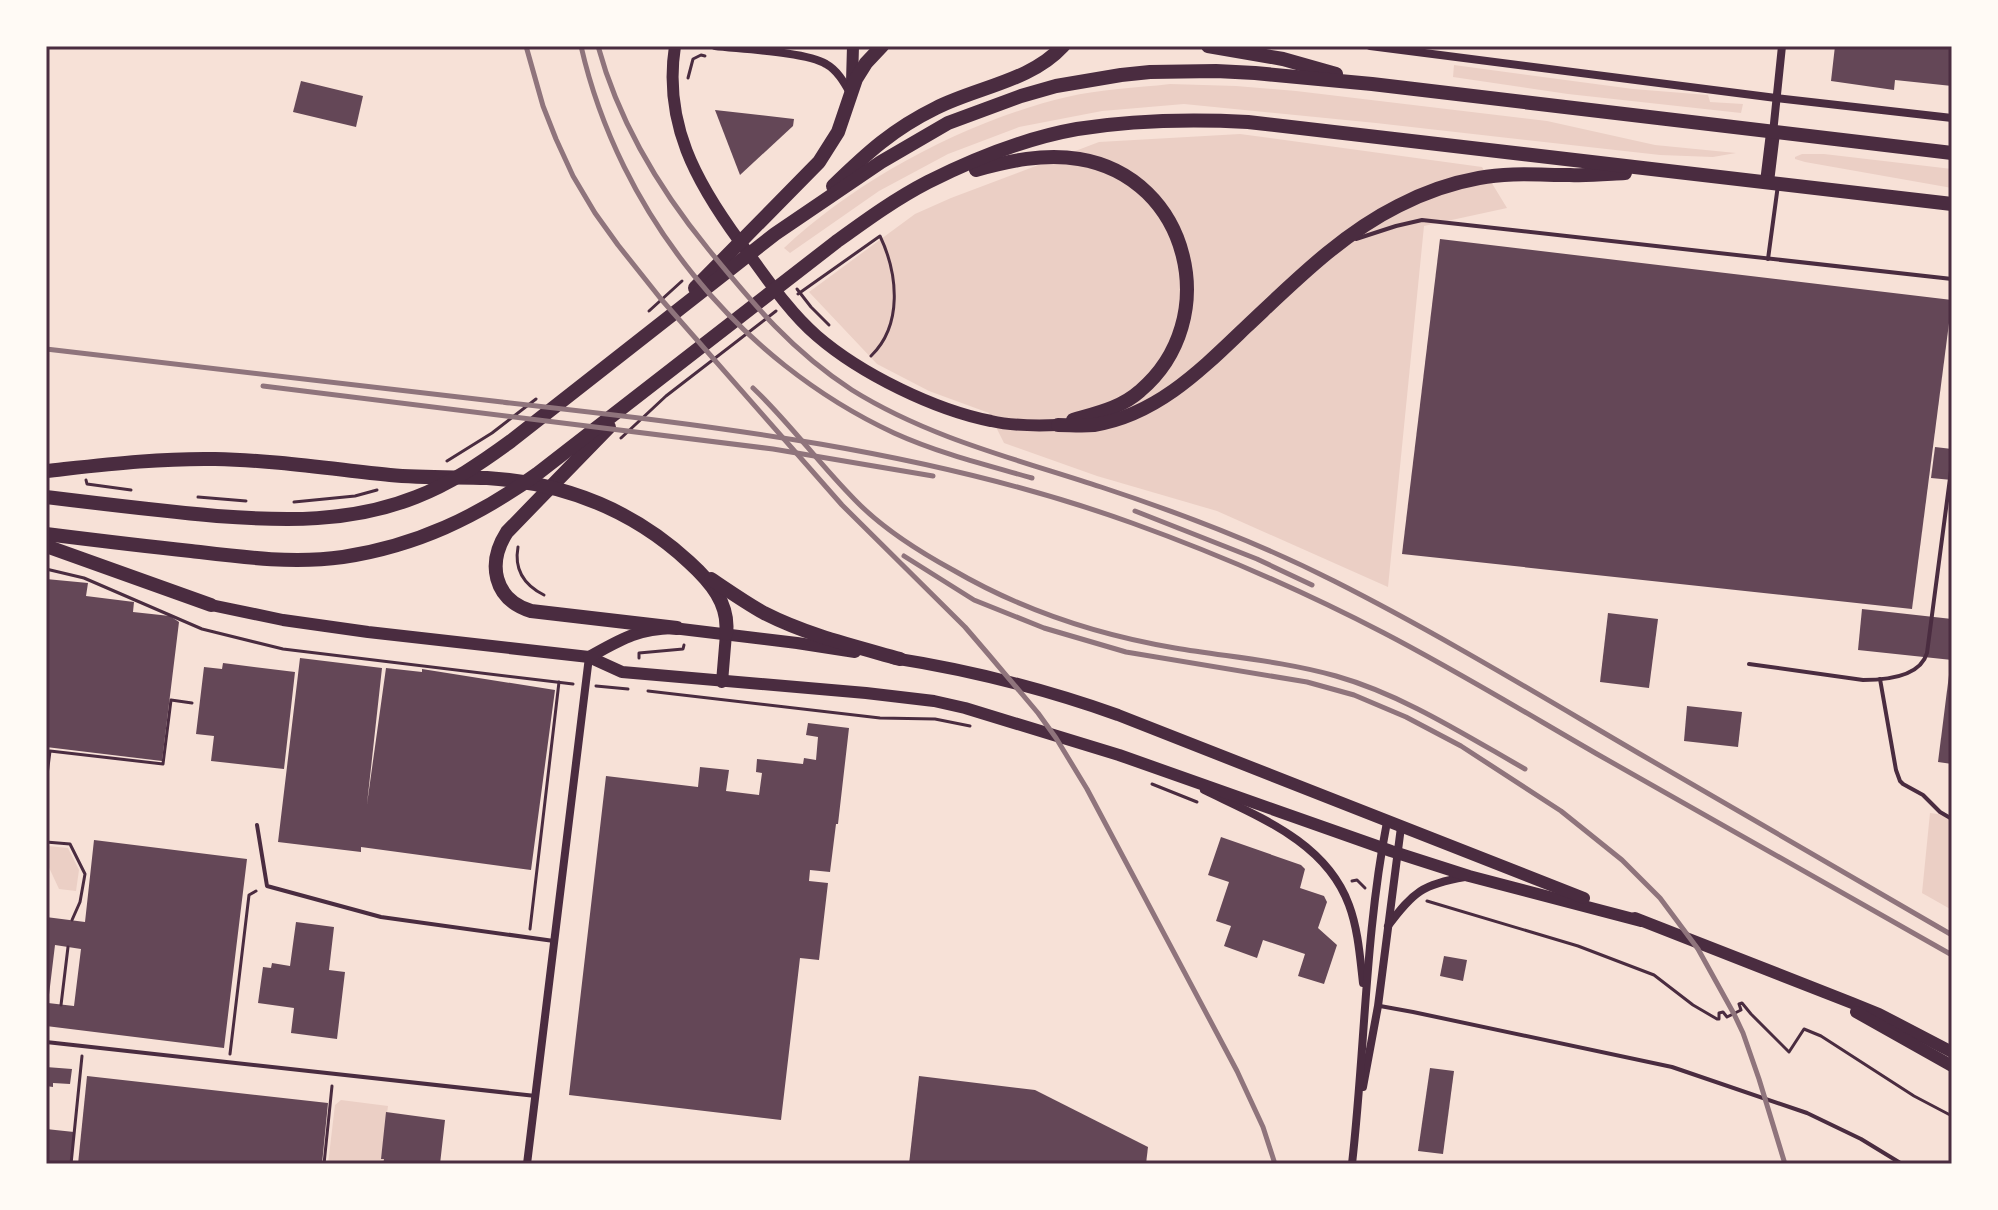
<svg xmlns="http://www.w3.org/2000/svg" width="1998" height="1210" font-family="Figtree,sans-serif">
<style>
.green{fill:#ebcfc5}
.building{fill:#644757;fill-rule:evenodd}
.lines{fill:none;stroke-linecap:round;stroke-linejoin:round}
.path{stroke:#4a2c40;stroke-width:3}
.service{stroke:#4a2c40;stroke-width:4}
.minor{stroke:#4a2c40;stroke-width:8}
.secondary{stroke:#4a2c40;stroke-width:12}
.trunk{stroke:#4a2c40;stroke-width:14}
.rail{stroke:#8f747c;stroke-width:5}
.neatline{fill:none;stroke:#4a2c40;stroke-width:3}
</style>
<rect width="100%" height="100%" fill="#f7e1d7"/>
<g class="green">
<polygon points="1454,65 1633,89 1708,95 1710,102 1743,104 1741,113 1568,94 1453,77"/>
<path d="M1170,84L1236,86L1296,91L1547,121L1655,145L1736,153L1713,157L1660,155L1376,123L1184,104L1102,111L1019,127L948,154L879,191L790,253L784,248C857,179 968,120 1067,97C1100,89 1136,88 1170,84Z"/>
<polygon points="1240,134 1482,167 1507,208 1424,226 1388,587 1217,511 1097,476 1004,443 989,413 929,391 877,364 809,292 915,214 951,198 1099,142"/>
<polygon points="1802,154 1824,154 1952,169 1952,188 1805,162 1795,159 1795,157"/>
<polygon points="1930,813 1952,816 1952,910 1922,893"/>
<polygon points="48,846 68,848 79,870 76,891 59,889 46,861"/>
<polygon points="341,1100 388,1106 381,1159 384,1159 383,1164 328,1164 335,1105"/>
</g>
<g class="building">
<polygon points="1835,46 1952,46 1952,86 1895,80 1894,90 1831,81"/>
<polygon points="301,81 363,96 356,127 293,112"/>
<polygon points="715,110 794,119 793,126 740,175"/>
<polygon points="1440,239 1952,300 1912,609 1402,554"/>
<polygon points="1935,447 1952,449 1952,480 1931,478"/>
<polygon points="46,579 88,583 86,596 134,602 133,612 170,616 179,622 162,761 46,747"/>
<polygon points="1862,609 1952,619 1952,660 1858,650"/>
<polygon points="1608,613 1658,619 1649,688 1600,682"/>
<polygon points="300,658 382,668 367,804 386,668 422,672 422,669 555,690 531,870 361,847 361,852 278,842"/>
<polygon points="223,663 295,672 284,769 211,761 214,736 196,734 204,667 222,669"/>
<polygon points="1950,667 1952,667 1952,764 1938,762"/>
<polygon points="1687,706 1742,712 1738,747 1684,741"/>
<polygon points="808,723 849,728 838,824 836,824 830,872 810,870 809,881 828,883 819,960 800,958 781,1120 569,1095 606,776 698,787 700,767 729,770 726,791 759,795 762,773 756,772 757,759 803,764 804,758 816,760 818,737 806,735"/>
<polygon points="1221,837 1301,865 1305,869 1300,888 1324,896 1327,902 1318,928 1337,945 1324,984 1298,976 1305,954 1263,940 1257,958 1224,946 1231,926 1216,921 1229,882 1208,875"/>
<path d="M94,840L247,859L224,1048L46,1026V917L85,922ZM55,945L81,949L74,1006L48,1003Z"/>
<polygon points="296,922 334,927 329,970 345,972 337,1039 291,1033 294,1008 258,1003 263,967 271,968 272,963 290,966"/>
<polygon points="1444,956 1467,960 1463,981 1440,976"/>
<polygon points="46,1067 72,1069 70,1084 53,1083 53,1087 46,1086"/>
<polygon points="1430,1068 1454,1071 1443,1154 1418,1151"/>
<polygon points="87,1076 328,1103 322,1164 78,1164"/>
<polygon points="919,1076 1035,1090 1148,1147 1146,1164 909,1164"/>
<polygon points="386,1112 445,1120 440,1164 383,1164 384,1159 381,1159"/>
<polygon points="46,1129 74,1132 71,1164 46,1164"/>
</g>
<g class="lines">
<g class="path">
<polyline points="688,78 693,59 701,55 705,56"/>
<polyline points="797,289 811,307 829,325"/>
<path d="M798,294L880,236C898,274 903,325 871,356"/>
<polyline points="649,311 682,281"/>
<polyline points="621,438 666,396 776,311"/>
<polyline points="447,461 492,433 536,399"/>
<polyline points="86,480 87,484 131,490"/>
<polyline points="198,497 246,501"/>
<polyline points="294,502 355,496 377,490"/>
<path d="M518,547C514,569 524,585 544,595"/>
<polyline points="46,569 84,578 202,629 283,649 573,684"/>
<polyline points="639,658 639,653 683,649 684,645"/>
<polyline points="596,686 628,689"/>
<polyline points="648,691 880,718 935,719 970,726"/>
<polyline points="46,783 50,751 163,764 171,700 192,703"/>
<polyline points="1152,784 1197,802"/>
<polyline points="46,842 70,844 85,874 80,902 72,920"/>
<polyline points="1352,881 1357,880 1365,888"/>
<polyline points="1427,901 1578,946 1654,975 1693,1005 1717,1019 1719,1019 1719,1013 1723,1012 1727,1017 1741,1010 1739,1004 1742,1003 1751,1014 1789,1052 1804,1029 1821,1036 1914,1096 1952,1116"/>
<polyline points="530,929 559,682"/>
<polyline points="61,1005 68,947"/>
<polyline points="230,1054 249,895 256,891"/>
<polyline points="71,1164 82,1056"/>
<polyline points="324,1164 332,1086"/>
</g>
<g class="service">
<polyline points="1356,239 1396,226 1422,220 1952,279"/>
<polyline points="1768,259 1778,185"/>
<path d="M1749,664L1863,680C1885,680 1920,677 1927,653L1952,463"/>
<polyline points="1880,679 1896,770 1900,781 1903,784 1923,795 1940,812 1952,819"/>
<polyline points="257,825 267,886 381,917 554,941"/>
<polyline points="1380,1006 1413,1012 1672,1067 1807,1113 1861,1139 1902,1164"/>
<polyline points="46,1042 536,1096"/>
</g>
<g class="minor">
<path d="M715,46C740,49 807,52 826,64C837,70 844,82 850,93"/>
<polyline points="1370,46 1776,98 1952,118"/>
<polyline points="1773,133 1782,46"/>
<path d="M1204,790C1259,817 1326,842 1349,905C1358,929 1360,957 1363,983"/>
<path d="M1388,926C1413,892 1423,884 1465,877"/>
<polyline points="1363,1087 1378,1006 1401,827"/>
<polyline points="527,1164 589,657"/>
<path d="M1352,1164C1365,1050 1365,934 1387,822"/>
</g>
<g class="secondary">
<path d="M675,46C663,123 696,182 740,242C764,274 787,310 817,336C861,374 935,410 991,421C1013,426 1035,426 1058,425"/>
<polyline points="852,82 853,46"/>
<polyline points="211,605 283,620 368,632 589,657 622,672 866,693 934,701 965,708 1119,755 1391,851 1469,876 1641,921"/>
<path d="M589,657C620,640 636,629 673,628L797,643L855,652"/>
<path d="M893,658C970,670 1045,689 1118,715L1584,898"/>
<polyline points="722,682 726,634"/>
<polyline points="1635,918 1852,1003 1879,1014 1952,1052"/>
<polyline points="1856,1012 1952,1066"/>
</g>
<g class="trunk">
<polyline points="1208,46 1283,59 1336,74"/>
<path d="M976,170C1009,161 1044,153 1079,159C1190,177 1224,320 1140,391C1121,408 1097,413 1073,420"/>
<polyline points="1767,182 1773,133"/>
<path d="M833,186C867,153 893,129 936,108C978,87 1031,81 1063,46"/>
<polyline points="695,288 819,162 838,132 856,79 866,63 882,46"/>
<path d="M1058,425C1070,425 1082,426 1094,425C1157,415 1202,369 1246,327C1293,283 1340,235 1398,206C1423,193 1451,183 1479,178C1509,172 1540,175 1570,175C1588,176 1607,174 1625,173"/>
<path d="M609,427L507,532C487,563 493,599 531,611L677,628"/>
<path d="M46,471C102,465 158,458 215,459C273,460 332,469 390,475C422,478 454,477 487,478C564,483 632,509 689,562C710,581 730,604 726,634"/>
<path d="M46,497C103,504 160,511 217,516C284,521 351,523 416,497C450,484 481,463 511,441L775,234L881,162L948,123L1021,96L1056,86L1121,75L1150,72L1216,71L1255,73L1372,84L1952,153"/>
<path d="M46,534C94,540 143,546 191,551C241,557 292,564 343,557C416,546 477,517 537,474L836,242C865,221 895,199 928,182C974,159 1026,138 1077,129C1134,120 1191,119 1248,122L1952,204"/>
<polyline points="46,546 211,605"/>
<path d="M711,579C729,591 746,603 764,613C807,635 854,646 900,659"/>
</g>
<g class="rail">
<polyline points="526,46 543,106 556,139 573,176 595,213 618,245 661,299 842,505 965,627 989,655 1038,713 1056,738 1087,789 1237,1071 1263,1127 1275,1164"/>
<path d="M581,46C619,213 739,361 894,433C938,453 986,465 1032,478"/>
<path d="M598,46C619,123 659,189 709,250C754,305 792,351 852,390C929,438 1016,459 1101,487C1180,513 1259,543 1334,581C1439,634 1539,695 1640,754C1744,815 1848,875 1952,935"/>
<path d="M46,349C198,367 350,385 502,402C715,426 929,450 1132,523C1218,554 1303,591 1384,633C1457,671 1526,713 1597,754C1715,822 1834,888 1952,955"/>
<polyline points="263,386 773,449 933,476"/>
<path d="M753,388C790,423 819,464 855,500C883,529 918,551 953,570C1020,609 1098,635 1175,648C1228,657 1283,661 1336,676C1403,695 1465,735 1525,769"/>
<polyline points="1135,511 1257,559 1312,585"/>
<polyline points="904,556 974,600 1044,628 1126,652 1307,682 1354,695 1406,717 1461,746 1561,811 1622,860 1660,898 1698,949 1734,1014 1743,1033 1759,1079 1785,1164"/>
</g>
</g>
<rect width="1998" height="1210" fill="none" stroke="#fffaf5" stroke-width="96"/>
<rect x="48" y="48" width="1902" height="1114" class="neatline"/>
</svg>
